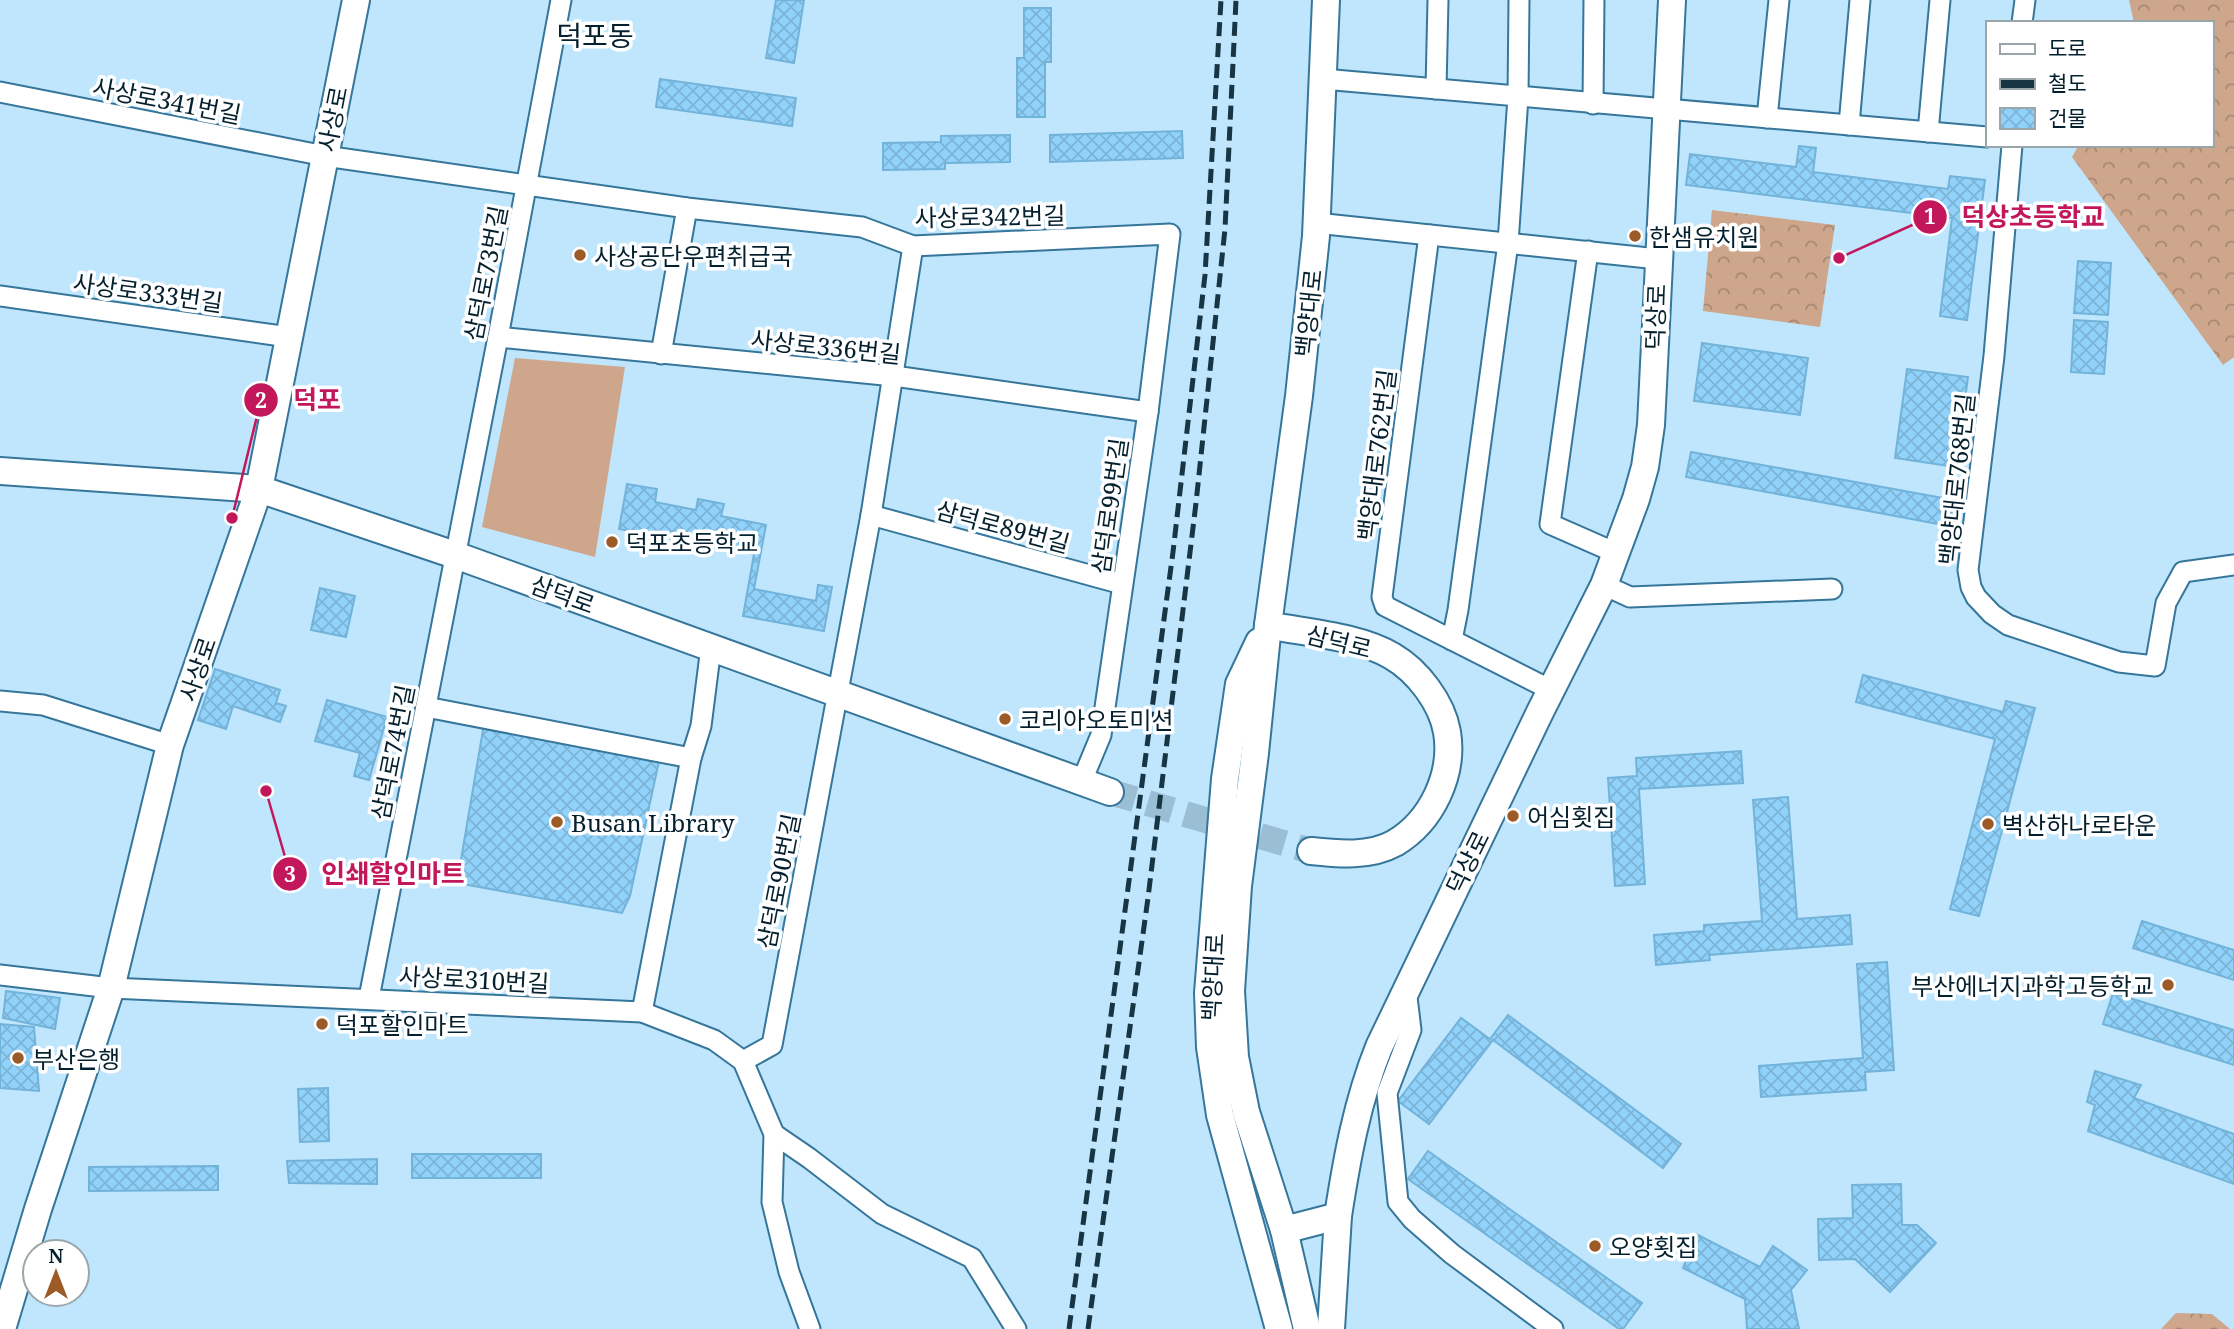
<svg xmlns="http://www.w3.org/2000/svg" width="2234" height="1329" font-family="'Noto Serif','Noto Sans KR',serif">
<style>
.forest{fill:url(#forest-crowns)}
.pitch{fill:#cea68b}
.building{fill:url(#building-cross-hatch);stroke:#72b3da;stroke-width:2}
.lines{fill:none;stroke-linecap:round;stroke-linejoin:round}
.secondary-tunnel{stroke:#9abed4;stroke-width:26;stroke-dasharray:26 13;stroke-linecap:butt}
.street-casing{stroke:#35769a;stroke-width:23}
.secondary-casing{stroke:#35769a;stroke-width:30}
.street{stroke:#fff;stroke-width:19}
.secondary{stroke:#fff;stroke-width:26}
.rail{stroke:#183544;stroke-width:5;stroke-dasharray:14 7;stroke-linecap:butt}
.poi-dot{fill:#9b5a26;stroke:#fff;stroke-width:2.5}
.labels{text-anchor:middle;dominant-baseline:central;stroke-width:7;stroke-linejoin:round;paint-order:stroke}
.street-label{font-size:24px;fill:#04202e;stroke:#fff}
.poi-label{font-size:24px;fill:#04202e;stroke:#fff;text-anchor:start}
.quarter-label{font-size:28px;fill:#04202e;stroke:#fff}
.leader{fill:none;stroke:#c2185b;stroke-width:2.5}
.callout-dot{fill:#c2185b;stroke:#fff;stroke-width:2.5}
.mark-label{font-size:21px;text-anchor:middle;font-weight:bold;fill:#fff}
.callout-label{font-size:26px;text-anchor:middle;font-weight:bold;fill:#c2185b;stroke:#fff;stroke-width:7;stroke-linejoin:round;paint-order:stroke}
</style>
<defs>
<pattern id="forest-crowns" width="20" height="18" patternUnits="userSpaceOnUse" patternTransform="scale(1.75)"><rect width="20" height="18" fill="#cea68b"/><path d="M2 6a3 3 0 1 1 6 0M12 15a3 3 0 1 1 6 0" fill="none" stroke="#a58772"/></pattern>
<pattern id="building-cross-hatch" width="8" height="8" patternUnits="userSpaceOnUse" patternTransform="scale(1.75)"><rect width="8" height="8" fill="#91d2fa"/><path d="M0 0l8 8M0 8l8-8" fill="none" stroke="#7bb4d7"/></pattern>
</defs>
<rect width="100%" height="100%" fill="#c0e6fe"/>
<g class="forest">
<polygon points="2129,0 2234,0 2234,357 2223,365 2072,157 2079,145 2211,145 2211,23 2134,23"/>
<polygon points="1712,210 1835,225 1820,327 1703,311"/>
<polygon points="2176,1313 2212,1314 2230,1329 2161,1329"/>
</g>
<polygon class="pitch" points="515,358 625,367 595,557 482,527"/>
<g class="building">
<polygon points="776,0 804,0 794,63 766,58"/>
<polygon points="1024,8 1051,8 1051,62 1045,62 1045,117 1017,117 1017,58 1024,58"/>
<polygon points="660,79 796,98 792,126 656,107"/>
<polygon points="1182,131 1183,158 1050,162 1050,135"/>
<polygon points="1010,135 1010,162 945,163 945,169 883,170 883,143 941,142 941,136"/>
<polygon points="1799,146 1816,148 1813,172 1948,189 1950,176 1985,180 1967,320 1940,316 1952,218 1686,185 1690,154 1796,167"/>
<polygon points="2078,261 2111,263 2108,315 2074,313"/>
<polygon points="2074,320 2108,322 2104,374 2071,372"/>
<polygon points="1702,343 1808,358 1800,415 1694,401"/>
<polygon points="1907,369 1968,377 1956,467 1895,458"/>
<polygon points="1691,452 1954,500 1949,526 1686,477"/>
<polygon points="627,484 657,489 655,502 696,510 698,499 724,504 721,516 766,525 754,589 816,601 818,585 832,587 824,631 743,616 754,554 619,529"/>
<polygon points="320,588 355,596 346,637 311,630"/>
<polygon points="215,669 280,690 276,703 286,706 280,722 233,706 226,729 198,720"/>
<polygon points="1863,675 2003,712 2006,701 2035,708 1979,916 1950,909 1995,739 1856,702"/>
<polygon points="327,700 387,717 369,780 354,776 360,753 315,741"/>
<polygon points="484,724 659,761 630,896 622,913 457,883"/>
<polygon points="1741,751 1743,783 1639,789 1645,884 1615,886 1608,778 1637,776 1636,758"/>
<polygon points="1788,797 1797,919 1850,915 1852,944 1709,955 1710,960 1656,965 1654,935 1704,931 1704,925 1762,921 1753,800"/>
<polygon points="2142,921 2234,950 2234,980 2133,948"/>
<polygon points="1887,962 1894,1070 1865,1072 1866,1090 1761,1097 1759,1066 1863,1058 1857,964"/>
<polygon points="6,991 60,998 55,1029 3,1018"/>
<polygon points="2113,993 2234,1030 2234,1065 2103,1024"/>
<polygon points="1508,1015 1681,1144 1663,1168 1493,1040 1429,1124 1398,1101 1461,1018 1490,1039"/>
<polygon points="0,1024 34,1027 39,1091 0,1088"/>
<polygon points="2095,1071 2141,1085 2134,1098 2234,1134 2234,1184 2088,1131 2095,1105 2087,1102"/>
<polygon points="328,1088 329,1141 300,1142 298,1089"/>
<polygon points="1428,1151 1642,1303 1623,1329 1619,1329 1408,1179"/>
<rect x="412" y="1154" width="129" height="24"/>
<polygon points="377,1159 377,1184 289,1183 287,1161"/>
<polygon points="218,1166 218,1190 89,1191 89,1167"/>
<polygon points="1901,1184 1902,1225 1917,1225 1936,1243 1890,1292 1855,1259 1819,1260 1818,1219 1853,1218 1852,1185"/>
<polygon points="1696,1234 1760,1267 1773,1246 1807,1270 1791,1290 1799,1329 1747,1329 1745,1299 1683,1268"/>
</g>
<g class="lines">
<polyline class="secondary-tunnel" points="1110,792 1311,851"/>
<g class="street-casing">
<g id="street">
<polyline points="2022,23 2025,0"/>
<polyline points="1323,79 1987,137"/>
<polyline points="1436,89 1438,0"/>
<polyline points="0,92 325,156 687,208 862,227 913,246 1170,234 1148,412 1101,735 1081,783"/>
<polyline points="1593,104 1594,0"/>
<polyline points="1767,118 1779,0"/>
<polyline points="1849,125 1860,0"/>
<polyline points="1928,132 1940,0"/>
<polyline points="2012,145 1994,356 1968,570 1971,587 1976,597 1992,614 2008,625 2119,662 2155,666 2166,603 2183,572 2234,565"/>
<polyline points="1316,223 1658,259"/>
<polyline points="1429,235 1382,597 1385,606 1551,690"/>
<polyline points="1588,251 1550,524 1616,553"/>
<polyline points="0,296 289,337"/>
<polyline points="498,337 894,376 1148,412"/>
<polyline points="661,354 687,208"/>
<polyline points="871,515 1122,584"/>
<polyline points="1604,585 1630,597 1832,589"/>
<polyline points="1452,640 1458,610 1508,243 1518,97 1519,0"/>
<polyline points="0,701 43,705 170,745"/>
<polyline points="426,707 691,758"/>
<polyline points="0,975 111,988 642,1012 714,1040 743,1061 774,1134 772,1202 789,1272 810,1329"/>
<polyline points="1406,989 1411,1030 1387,1093 1398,1202 1412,1219 1452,1254 1553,1329"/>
<polyline points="369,998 498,337 561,0"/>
<polyline points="642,1012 691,758 701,726 711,647"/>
<polyline points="743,1061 772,1045 871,515 913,246"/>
<polyline points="774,1134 809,1158 882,1214 972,1258 1016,1329"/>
</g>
</g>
<g class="secondary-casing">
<g id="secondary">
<polyline points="0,471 259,489 455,555 1110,792"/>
<path d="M1268,625C1307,633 1358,636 1392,656C1418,671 1442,703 1447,732C1454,774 1432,821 1395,843C1370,857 1339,854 1311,851"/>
<polyline points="1259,642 1239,684 1225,779 1208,993 1210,1047 1220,1115 1279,1329"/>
<path d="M1284,1230L1338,1216C1347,1158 1357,1102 1379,1047L1540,712L1604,585L1636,499L1645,467L1651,425L1672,0"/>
<polyline points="2,1329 38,1209 111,988 170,745 259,489 356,0"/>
<polyline points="1307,1329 1284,1230 1246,1112 1235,1057 1231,991 1238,886 1255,753 1268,625 1299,396 1316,236 1326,0"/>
<polyline points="1331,1329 1338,1216"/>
</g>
</g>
<use href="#street" class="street"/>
<use href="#secondary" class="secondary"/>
<g class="rail">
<polyline points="1069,1329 1173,552 1205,275 1221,0"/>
<polyline points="1088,1329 1148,898 1196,503 1225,229 1236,0"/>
</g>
</g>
<g class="poi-dot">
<circle cx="1635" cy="236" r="7"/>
<circle cx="580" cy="255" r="7"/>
<circle cx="612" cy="542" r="7"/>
<circle cx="1005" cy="719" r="7"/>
<circle cx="1513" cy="816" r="7"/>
<circle cx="557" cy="822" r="7"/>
<circle cx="1988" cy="824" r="7"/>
<circle cx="2168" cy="985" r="7"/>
<circle cx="322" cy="1024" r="7"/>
<circle cx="18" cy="1058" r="7"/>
<circle cx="1595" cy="1246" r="7"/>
</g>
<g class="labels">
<g class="street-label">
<text transform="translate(167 100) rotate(11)">사상로341번길</text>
<text transform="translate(332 119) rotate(-79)">사상로</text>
<text transform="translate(990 216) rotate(-1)">사상로342번길</text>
<text transform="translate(485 273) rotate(-79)">삼덕로73번길</text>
<text transform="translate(148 292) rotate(8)">사상로333번길</text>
<text transform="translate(1308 313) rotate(-84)">백양대로</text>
<text transform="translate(1655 317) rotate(-88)">덕상로</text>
<text transform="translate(826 346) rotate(6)">사상로336번길</text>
<text transform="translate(1376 455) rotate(-83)">백양대로762번길</text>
<text transform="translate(1956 479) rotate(-84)">백양대로768번길</text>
<text transform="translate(1109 506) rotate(-82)">삼덕로99번길</text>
<text transform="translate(1003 526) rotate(15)">삼덕로89번길</text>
<text transform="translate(563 594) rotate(20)">삼덕로</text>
<text transform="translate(1339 641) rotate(14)">삼덕로</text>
<text transform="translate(197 669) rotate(-71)">사상로</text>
<text transform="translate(392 752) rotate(-79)">삼덕로74번길</text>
<text transform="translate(1467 862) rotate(-64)">덕상로</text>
<text transform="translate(778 881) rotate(-79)">삼덕로90번길</text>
<text transform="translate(1212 977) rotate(-87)">백양대로</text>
<text transform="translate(474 979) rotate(3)">사상로310번길</text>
</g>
<g class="poi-label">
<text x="1649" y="236">한샘유치원</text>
<text x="594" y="255">사상공단우편취급국</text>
<text x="626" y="542">덕포초등학교</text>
<text x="1019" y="719">코리아오토미션</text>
<text x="1527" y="816">어심횟집</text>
<text x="571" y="822">Busan Library</text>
<text x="2002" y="824">벽산하나로타운</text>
<text x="2154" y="985" text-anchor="end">부산에너지과학고등학교</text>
<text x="336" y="1024">덕포할인마트</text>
<text x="32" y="1058">부산은행</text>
<text x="1609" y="1246">오양횟집</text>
</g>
<g class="quarter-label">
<text x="595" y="35">덕포동</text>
</g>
</g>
<path class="leader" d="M1839 258L1930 217M232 518L261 400M266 791L290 874"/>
<g class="callout-dot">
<circle cx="1839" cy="258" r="7"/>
<circle cx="232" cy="518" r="7"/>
<circle cx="266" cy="791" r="7"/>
<circle cx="1930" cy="217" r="18"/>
<circle cx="261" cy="400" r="18"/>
<circle cx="290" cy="874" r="18"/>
</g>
<g class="mark-label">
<text x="1930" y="224">1</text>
<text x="261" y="408">2</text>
<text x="290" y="882">3</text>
</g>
<g class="callout-label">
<text x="2033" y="226">덕상초등학교</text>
<text x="317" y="409">덕포</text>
<text x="393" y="883">인쇄할인마트</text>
</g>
<rect x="1986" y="21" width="228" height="126" fill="#ffffff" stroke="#9ba6ab" stroke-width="2"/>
<rect x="2000" y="44" width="35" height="10" fill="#ffffff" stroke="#9ba6ab" stroke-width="2"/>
<text x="2048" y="56" font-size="21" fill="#04202e">도로</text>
<rect x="2000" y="79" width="35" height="10" fill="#183544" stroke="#9ba6ab" stroke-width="2"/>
<text x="2048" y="91" font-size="21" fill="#04202e">철도</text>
<rect x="2000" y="108" width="35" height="21" fill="url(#building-cross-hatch)" stroke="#9ba6ab" stroke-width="2"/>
<text x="2048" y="126" font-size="21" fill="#04202e">건물</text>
<g transform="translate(56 1273)"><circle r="33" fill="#ffffff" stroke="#9ba6ab" stroke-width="2"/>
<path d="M0-5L12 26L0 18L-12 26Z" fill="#9b5a26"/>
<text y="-10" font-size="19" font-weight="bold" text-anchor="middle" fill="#04202e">N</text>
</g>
</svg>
